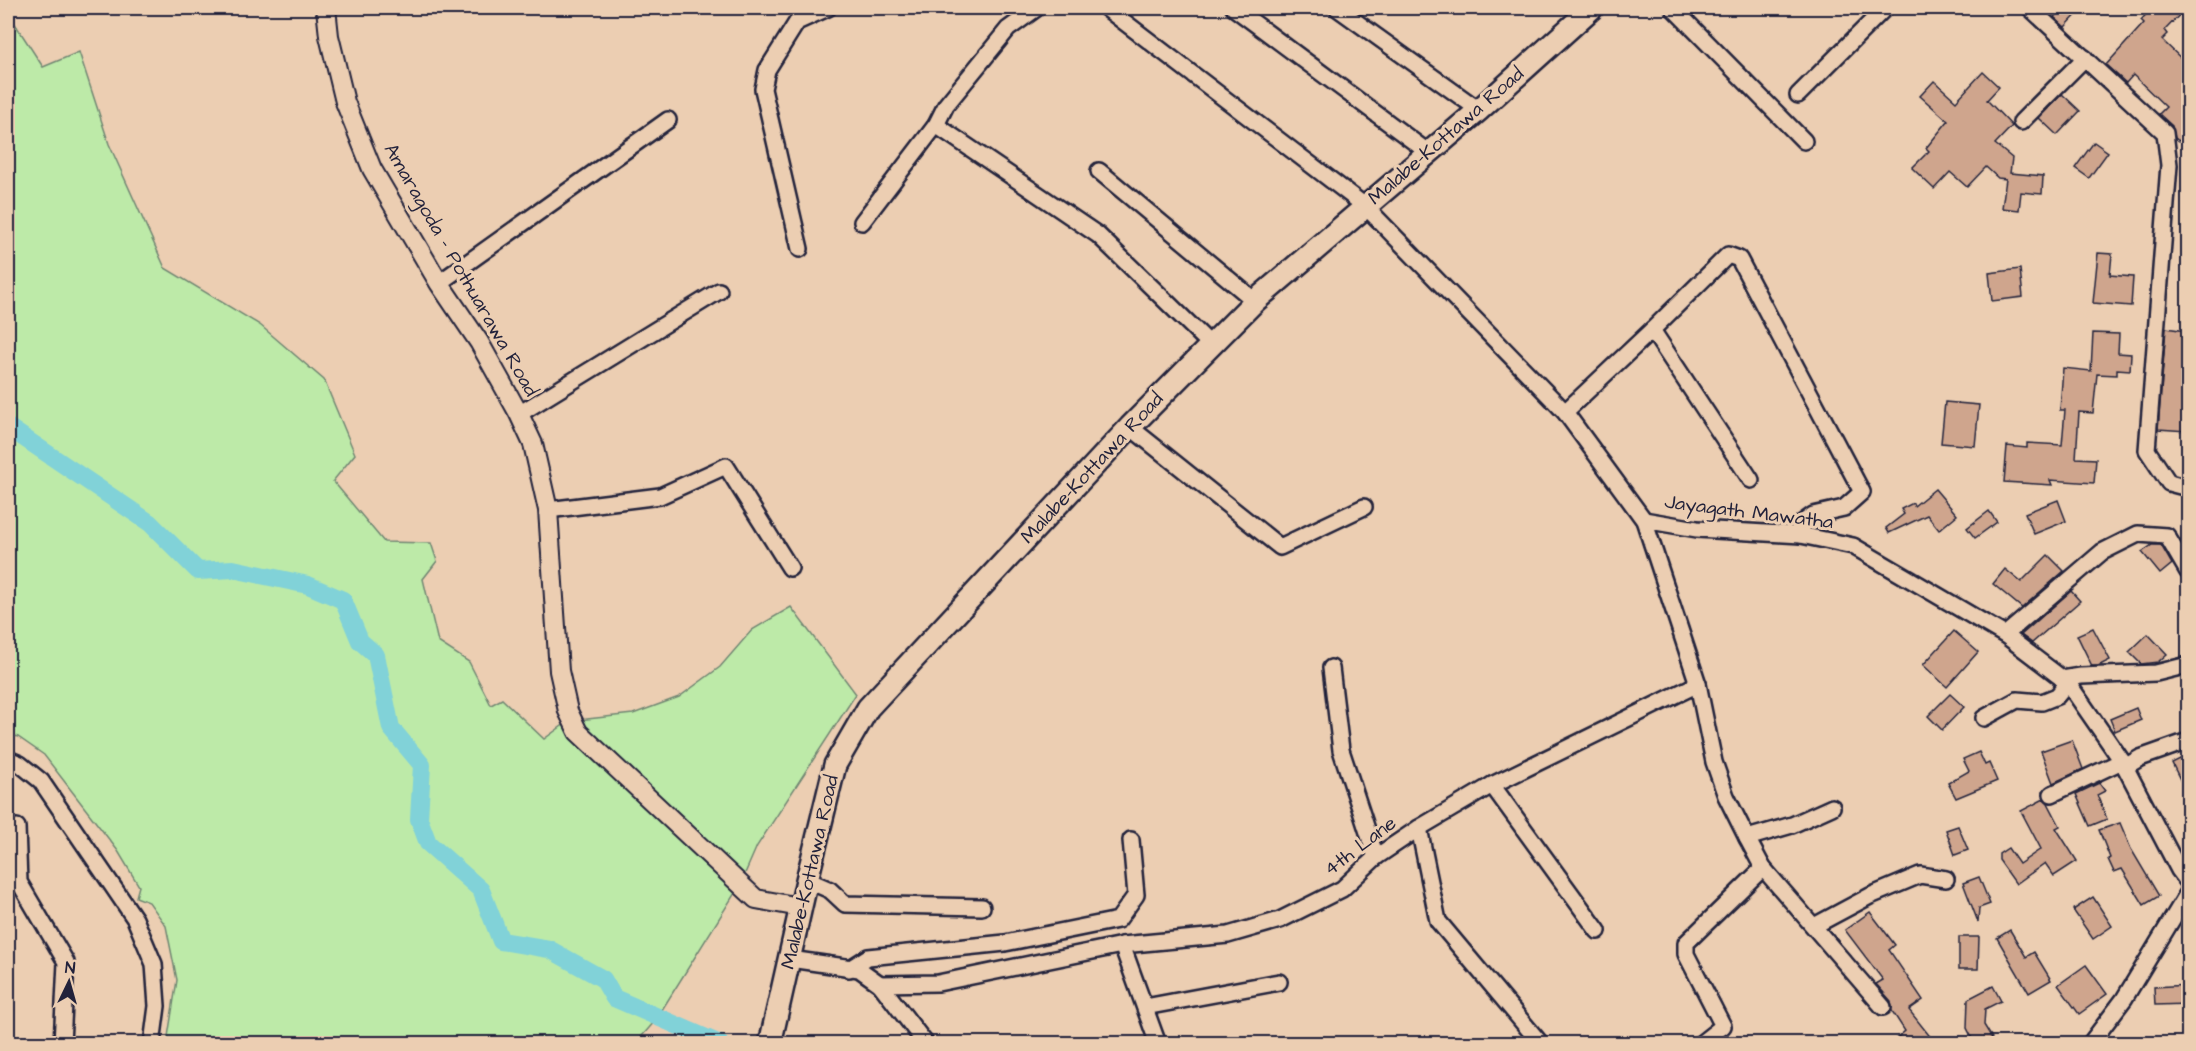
<svg xmlns="http://www.w3.org/2000/svg" width="2196" height="1051" font-family="'Architects Daughter',sans-serif">
<style>
.green{fill:#bdeaa8;stroke:#708672;stroke-width:1.5}
.lines{fill:none;stroke-linecap:round;stroke-linejoin:round}
.canal{stroke:#81d2d8;stroke-width:18}
.building{fill:#cfa58d;stroke:#22223b;stroke-width:1.5}
.minor-casing{stroke:#22223b;stroke-width:20}
.tertiary-casing{stroke:#22223b;stroke-width:22}
.secondary-casing{stroke:#22223b;stroke-width:26}
.minor{stroke:#ecceb2;stroke-width:15}
.tertiary{stroke:#ecceb2;stroke-width:18}
.secondary{stroke:#ecceb2;stroke-width:21}
.labels{text-anchor:middle;dominant-baseline:central;stroke-width:6;stroke-linejoin:round;paint-order:stroke}
.street-label{font-size:20px;fill:#22223b;stroke:#ecceb2}
</style>
<rect width="100%" height="100%" fill="#ecceb2"/>
<filter id="ink" filterUnits="userSpaceOnUse"><feTurbulence type="fractalNoise" baseFrequency=".0167" numOctaves="2"/><feDisplacementMap in="SourceGraphic" scale="12" xChannelSelector="R" yChannelSelector="G"/><feConvolveMatrix kernelMatrix="1 2 1 2 8 2 1 2 1" color-interpolation-filters="sRGB"/></filter>
<g filter="url(#ink)">
<polygon class="green" points="8,13 43,67 79,52 109,144 165,268 260,325 324,380 355,454 333,481 384,542 431,543 437,561 423,579 438,642 469,662 491,705 502,699 544,739 569,721 633,714 679,697 720,667 752,630 791,607 856,694 757,846 740,885 655,1021 636,1043 167,1043 177,980 166,926 149,902 136,897 139,886 118,851 44,755 18,737 8,734"/>
<g class="lines">
<polyline class="canal" points="8,427 150,523 198,571 233,569 308,585 343,600 360,641 376,655 391,728 422,765 419,819 428,843 481,890 501,941 549,949 603,979 614,998 720,1044"/>
</g>
<g class="building">
<polygon points="2063,8 2083,8 2065,27 2054,17"/>
<polygon points="2152,8 2186,8 2165,30 2168,34 2162,40 2188,65 2188,130 2179,141 2175,138 2172,126 2159,114 2166,107 2133,75 2126,83 2106,65 2144,23 2141,20"/>
<polygon points="1983,72 1999,87 1987,100 2012,126 1995,144 2012,158 2010,173 2043,176 2042,194 2021,192 2019,210 2002,208 2006,179 1998,178 1986,167 1967,187 1950,172 1934,189 1912,168 1929,151 1926,148 1948,121 1920,96 1934,81 1956,101"/>
<polygon points="2062,94 2080,111 2057,135 2039,118"/>
<polygon points="2094,142 2108,152 2089,178 2075,168"/>
<polygon points="2098,253 2112,254 2110,275 2133,277 2131,306 2093,303"/>
<polygon points="2020,269 2023,297 1992,301 1989,273"/>
<polygon points="2166,328 2186,331 2183,362 2188,363 2187,431 2158,429"/>
<polygon points="2093,333 2119,334 2118,353 2131,354 2130,370 2117,369 2117,375 2097,374 2093,413 2079,412 2076,458 2096,459 2094,483 2050,480 2052,485 2004,482 2007,446 2027,448 2027,443 2062,445 2065,410 2060,410 2063,368 2091,371"/>
<polygon points="1945,402 1979,405 1975,446 1941,443"/>
<polygon points="1935,489 1957,515 1939,530 1927,515 1889,533 1886,528 1904,514 1901,509 1913,503 1914,506"/>
<polygon points="2058,500 2066,521 2034,534 2025,513"/>
<polygon points="1989,511 1997,522 1975,538 1967,528"/>
<polygon points="2152,545 2161,545 2172,564 2160,574 2142,552"/>
<polygon points="2048,555 2064,571 2022,608 1993,584 2005,569 2021,582"/>
<polygon points="2071,591 2080,601 2032,643 2021,635"/>
<polygon points="2093,628 2110,660 2098,666 2092,666 2077,635"/>
<polygon points="1954,631 1978,652 1947,687 1923,665"/>
<polygon points="2148,634 2167,654 2158,662 2141,664 2129,652"/>
<polygon points="1950,694 1964,707 1942,730 1928,716"/>
<polygon points="2136,708 2141,720 2115,731 2110,719"/>
<polygon points="2072,740 2083,769 2053,783 2041,751"/>
<polygon points="1979,752 1985,765 1989,763 1997,781 1956,798 1948,783 1969,771 1963,759"/>
<polygon points="2188,755 2188,796 2172,763"/>
<polygon points="2099,783 2105,791 2097,795 2107,819 2090,826 2076,794"/>
<polygon points="2044,799 2048,803 2060,826 2056,828 2077,861 2054,876 2045,863 2016,884 1999,860 1999,854 2008,848 2019,864 2041,849 2021,811"/>
<polygon points="2120,823 2131,849 2159,896 2144,905 2122,869 2114,872 2108,859 2110,858 2099,830"/>
<polygon points="1958,826 1968,850 1955,855 1946,830"/>
<polygon points="1979,877 1990,904 1979,908 1978,922 1963,883"/>
<polygon points="2093,897 2112,926 2093,939 2073,910"/>
<polygon points="1870,912 1895,945 1889,950 1923,1000 1909,1010 1936,1044 1890,1044 1905,1031 1892,1011 1891,1001 1876,984 1883,980 1845,930"/>
<polygon points="2010,930 2026,957 2034,952 2051,980 2029,993 1997,938"/>
<polygon points="1959,937 1979,937 1978,969 1959,969"/>
<polygon points="2086,965 2107,994 2079,1014 2058,985"/>
<polygon points="2188,985 2188,1004 2155,1005 2154,987"/>
<polygon points="1993,986 2001,1001 1985,1009 1984,1025 1992,1038 1982,1044 1975,1044 1967,1028 1968,999"/>
</g>
<g class="lines">
<g class="minor-casing">
<g id="minor">
<polyline points="1106,8 1365,206 1565,412 1644,520 1698,684 1714,762 1726,796 1747,838 1763,868 1883,1007"/>
<polyline points="1234,8 1429,153"/>
<polyline points="1337,8 1479,110"/>
<polyline points="1673,8 1804,141"/>
<polyline points="2030,8 2165,133 2169,165 2147,450 2169,483 2188,488"/>
<polyline points="1798,95 1885,8"/>
<polyline points="2021,122 2085,58"/>
<polyline points="936,125 1098,235 1211,345"/>
<polyline points="1099,171 1255,301"/>
<polyline points="862,222 936,125 946,105 1008,29 1037,8"/>
<polyline points="800,249 763,89 767,70 797,22 828,8"/>
<polyline points="439,283 668,120"/>
<polyline points="1652,330 1751,480"/>
<polyline points="1565,412 1652,330 1728,255 1739,259 1862,492 1844,508 1813,515 1802,523 1801,535"/>
<polyline points="519,414 719,291"/>
<polyline points="1130,427 1280,547 1364,507"/>
<polyline points="548,510 660,496 726,466 790,568"/>
<polyline points="1644,520 1697,529 1801,535 1853,546 2005,635 2068,683 2122,761 2179,870 2188,882"/>
<polyline points="2005,635 2102,552 2138,534 2167,536 2188,572"/>
<polyline points="1331,668 1341,750 1376,857"/>
<polyline points="2062,679 2081,676 2156,673 2188,665"/>
<polyline points="1984,718 2017,700 2042,702 2057,696 2068,683"/>
<polyline points="8,759 20,764 41,781 135,919 154,964 157,1006 152,1044"/>
<polyline points="2125,767 2140,758 2188,741"/>
<polyline points="1492,785 1598,931"/>
<polyline points="2052,794 2122,761"/>
<polyline points="17,827 19,882 66,962 62,1044"/>
<polyline points="1419,828 1438,921 1541,1044"/>
<polyline points="1747,838 1792,825 1832,807"/>
<polyline points="807,880 830,890 845,904 982,907"/>
<polyline points="1814,926 1870,896 1920,875 1946,879"/>
<polyline points="1122,945 1158,1044"/>
<polyline points="790,959 859,969 880,984 926,1044"/>
<polyline points="849,969 868,957 1005,943 1118,920 1136,895 1131,840"/>
<polyline points="880,984 938,983 1122,945 1228,935 1280,920 1342,889 1376,857 1419,828 1492,785 1698,684"/>
<polyline points="1145,1007 1279,982"/>
<polyline points="1700,1044 1723,1026 1686,954 1686,943 1763,868"/>
<polyline points="2090,1044 2124,999 2188,893"/>
</g>
</g>
<g class="tertiary-casing">
<polyline id="tertiary" points="326,8 329,36 345,102 372,169 439,283 479,342 519,414 533,444 548,510 559,671 568,711 578,732 756,899 800,907"/>
</g>
<g class="secondary-casing">
<polyline id="secondary" points="770,1044 807,880 835,765 868,708 1130,427 1255,301 1479,110 1592,8"/>
</g>
<use href="#minor" class="minor"/>
<use href="#tertiary" class="tertiary"/>
<use href="#secondary" class="secondary"/>
</g>
</g>
<g class="labels">
<g class="street-label">
<text transform="translate(1446 136) rotate(-41)">Malabe-Kottawa Road</text>
<text transform="translate(461 270) rotate(60)">Amaragoda - Pothuarawa Road</text>
<text transform="translate(1092 468) rotate(-47)">Malabe-Kottawa Road</text>
<text transform="translate(1749 512) rotate(7)">Jayagath Mawatha</text>
<text transform="translate(1360 846) rotate(-37)">4th Lane</text>
<text transform="translate(810 872) rotate(-77)">Malabe-Kottawa Road</text>
</g>
</g>
<rect width="2196" height="1051" fill="none" stroke="#ecceb2" stroke-width="30"/>
<rect x="15" y="15" width="2166" height="1021" fill="none" stroke="#22223b" stroke-width="2" filter="url(#ink)"/>
<g transform="translate(69 982) rotate(5)" stroke="#ecceb2" stroke-width="4.5" paint-order="stroke">
<path d="M0-4.5L10 22L0 15L-10 22Z" fill="#22223b"/>
<text y="-9" font-size="16" font-weight="bold" text-anchor="middle" fill="#22223b">N</text>
</g>
</svg>
